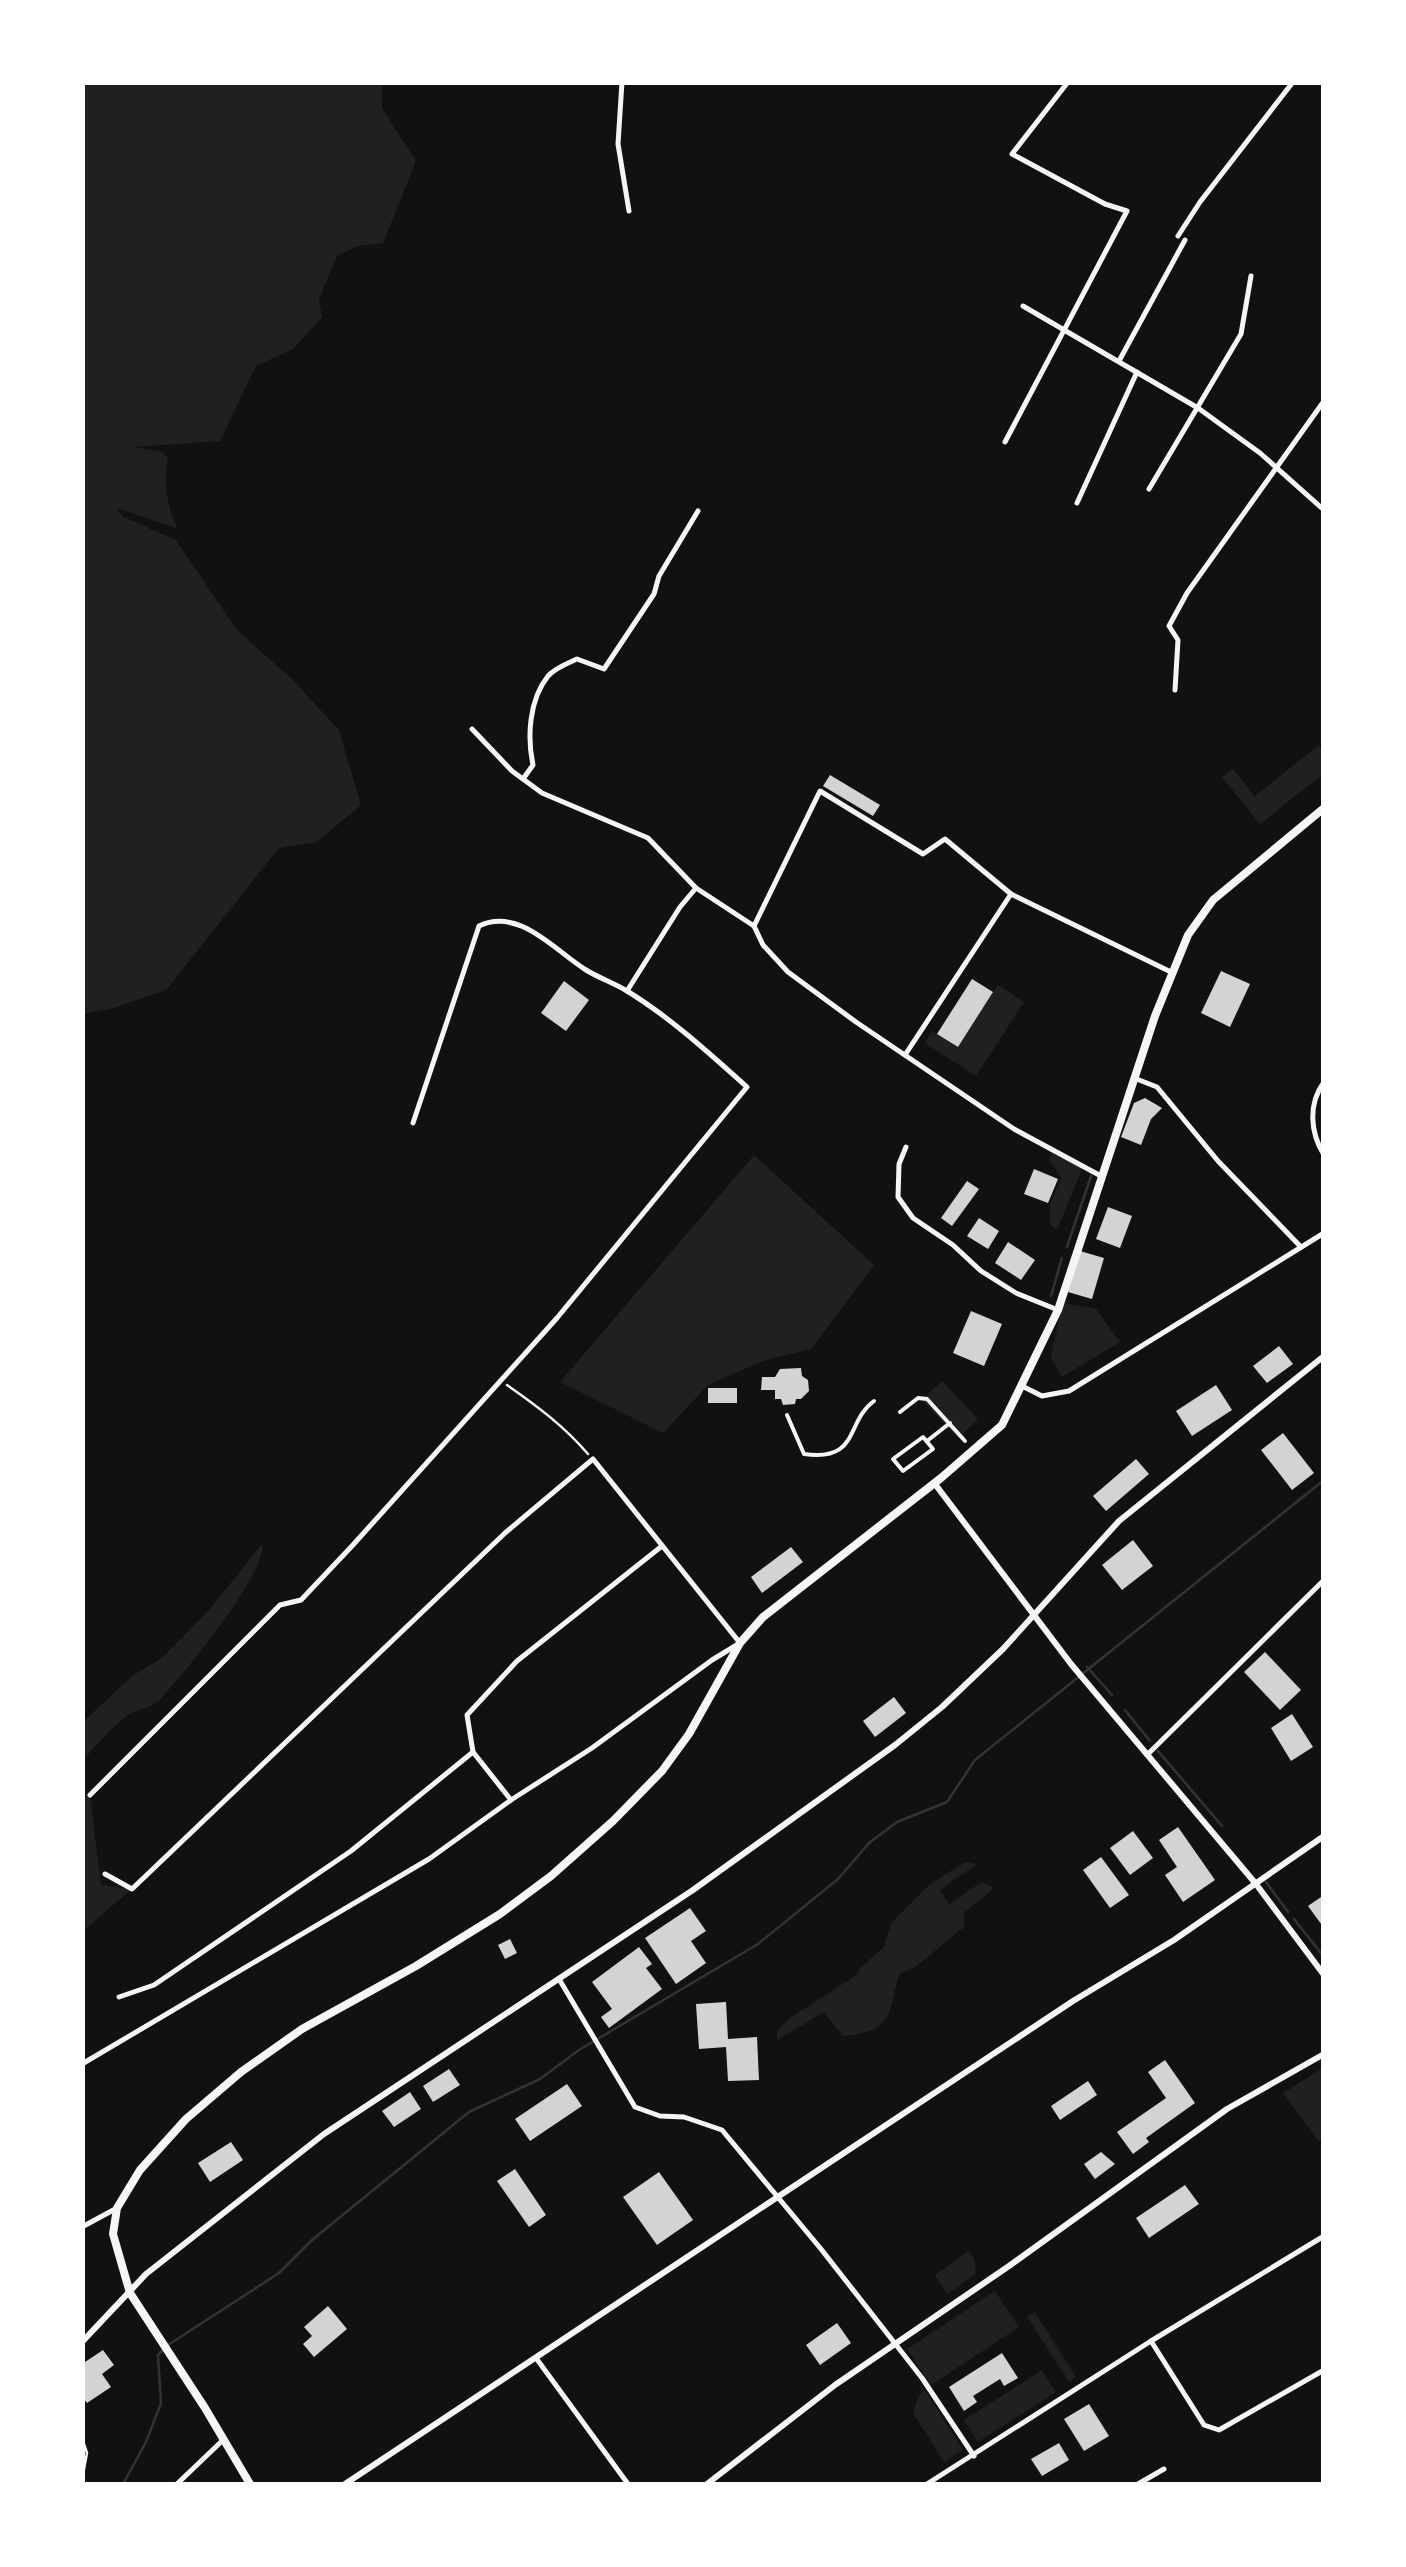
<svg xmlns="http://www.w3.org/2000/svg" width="1406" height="2567" font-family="'Exo 2',sans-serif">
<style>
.green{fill:#202020}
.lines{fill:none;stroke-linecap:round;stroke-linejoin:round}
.stream{stroke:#333;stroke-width:2.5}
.building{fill:#d3d3d3}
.path{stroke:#f5f5f5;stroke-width:2.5}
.service{stroke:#f5f5f5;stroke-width:2.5}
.pedestrian{stroke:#f5f5f5;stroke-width:4}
.minor{stroke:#f5f5f5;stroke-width:5}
.tertiary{stroke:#f5f5f5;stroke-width:6}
.secondary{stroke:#f5f5f5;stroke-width:6}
.primary{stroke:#f5f5f5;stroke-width:8}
</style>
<rect width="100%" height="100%" fill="#111"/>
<g class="green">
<path d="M82,83H382V108L416,161L383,243L358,246L337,256L319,299L322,317L293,349L256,366L220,441L133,447L163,452L168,458C164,483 166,506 178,529L117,508L123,517L176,540L237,630L293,680L339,730L361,805L317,842L279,848L166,990L114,1008L83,1014Z"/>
<polygon points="1319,745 1323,752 1323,774 1260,824 1222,777 1233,769 1255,796"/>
<polygon points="998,985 1024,1002 976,1076 925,1043 932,1031 958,1047"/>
<polygon points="1052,1151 1078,1163 1082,1169 1057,1230 1050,1224 1050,1205 1061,1178 1049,1159"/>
<polygon points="754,1155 874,1265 811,1349 763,1361 708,1385 663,1433 560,1382"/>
<polygon points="1062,1303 1096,1309 1120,1342 1062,1377 1051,1358"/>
<polygon points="942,1381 978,1419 958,1438 922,1400"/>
<path d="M262,1544C267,1574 183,1674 161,1699C152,1708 143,1708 133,1712C120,1718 91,1750 83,1761V1724L86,1719L132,1676L162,1658L208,1611Z"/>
<polygon points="83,1792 90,1795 101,1885 132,1889 83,1931"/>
<path d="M965,1862L977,1864L940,1890L949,1904L982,1882L994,1888L964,1913V1927L915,1967L899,1974C888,2014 894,2032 843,2036L824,2012L777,2040V2031L790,2018L858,1974L860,1968L884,1947L891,1923L929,1885Z"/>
<polygon points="1323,2068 1323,2140 1318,2141 1283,2093"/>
<polygon points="968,2251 974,2258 976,2274 947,2294 935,2275"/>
<polygon points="995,2291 1019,2327 931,2385 907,2349"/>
<polygon points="1035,2312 1076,2377 1069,2382 1027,2317"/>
<polygon points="1042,2370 1056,2392 978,2442 964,2420"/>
<polygon points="925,2390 963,2450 944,2462 913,2413 918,2396"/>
</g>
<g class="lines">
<g class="stream">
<polyline points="1067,1247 1091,1176"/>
<polyline points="1051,1296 1062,1258"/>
<polyline points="1087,1667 1112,1695"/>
<polyline points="1125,1710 1150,1741"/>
<polyline points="1158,1751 1222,1826"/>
<polyline points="1266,1882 1288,1912"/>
<polyline points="1294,1919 1324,1957"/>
<polyline points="168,2345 279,2273 312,2240 469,2112 540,2079 579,2050 758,1944 838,1879 869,1843 897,1822 947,1802 975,1760 1324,1480"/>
<polyline points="123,2484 146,2442 161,2403 158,2355 163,2350"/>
</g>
</g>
<g class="building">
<polygon points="830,775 880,805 873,816 823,786"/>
<polygon points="1221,971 1250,984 1230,1027 1201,1013"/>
<polygon points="972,979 993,992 958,1047 937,1034"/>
<polygon points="564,981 589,1000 566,1031 541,1013"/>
<polygon points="1145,1098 1162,1108 1151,1119 1141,1145 1121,1137 1134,1103"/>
<polygon points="1034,1169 1058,1179 1048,1203 1024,1194"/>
<polygon points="967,1181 979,1189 952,1226 941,1218"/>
<polygon points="1108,1207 1132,1216 1120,1248 1096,1239"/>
<polygon points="979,1218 999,1231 988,1249 967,1236"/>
<polygon points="1008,1242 1035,1260 1021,1280 995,1263"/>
<polygon points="1080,1251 1104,1258 1092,1299 1068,1292"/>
<polygon points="971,1311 1002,1324 984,1366 953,1353"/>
<polygon points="1279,1346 1293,1364 1267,1383 1253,1366"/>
<polygon points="801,1368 802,1376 808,1380 809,1391 801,1399 796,1399 795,1404 783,1405 781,1399 775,1399 775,1390 761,1390 762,1377 775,1377 780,1369"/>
<polygon points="1216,1385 1232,1410 1192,1436 1176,1411"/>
<rect x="708" y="1388" width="29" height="15"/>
<polygon points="1283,1433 1314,1473 1292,1490 1261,1450"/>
<polygon points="1136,1459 1149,1474 1106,1511 1093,1496"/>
<polygon points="1133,1540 1153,1566 1122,1590 1102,1565"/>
<polygon points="791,1547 803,1562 762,1593 751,1577"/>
<polygon points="1265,1652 1301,1690 1280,1710 1244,1672"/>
<polygon points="894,1697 906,1713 875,1737 863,1721"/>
<polygon points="1292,1714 1313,1747 1291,1761 1271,1728"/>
<polygon points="1178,1827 1215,1880 1183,1902 1165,1875 1177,1867 1159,1840"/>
<polygon points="1133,1831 1153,1858 1130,1875 1110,1848"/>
<polygon points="1101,1857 1129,1895 1110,1908 1083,1870"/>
<polygon points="1324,1895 1324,1928 1308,1906"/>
<polygon points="690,1908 706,1931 691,1941 706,1963 676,1984 645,1938"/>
<polygon points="510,1939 517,1953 505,1959 498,1945"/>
<polygon points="639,1947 652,1964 646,1968 662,1989 609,2028 601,2017 612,2009 592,1982"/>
<polygon points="726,2002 728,2039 757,2037 759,2080 728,2081 726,2047 699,2049 696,2004"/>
<polygon points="1165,2060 1195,2103 1146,2138 1149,2142 1133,2154 1117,2132 1166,2098 1148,2072"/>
<polygon points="449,2069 460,2085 433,2102 423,2086"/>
<polygon points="1088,2081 1097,2095 1060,2120 1051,2106"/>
<polygon points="567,2084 582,2106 530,2141 515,2119"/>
<polygon points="410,2092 421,2109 394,2127 382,2111"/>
<polygon points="231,2142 243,2160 210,2182 198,2163"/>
<polygon points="1101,2152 1115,2164 1095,2179 1084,2164"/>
<polygon points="515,2169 546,2215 529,2227 497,2181"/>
<polygon points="659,2172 693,2220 657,2245 623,2197"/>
<polygon points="1185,2185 1199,2204 1149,2238 1136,2218"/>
<polygon points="328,2306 347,2329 314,2357 303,2344 312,2336 304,2327"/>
<polygon points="837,2323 851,2343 820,2365 806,2345"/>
<polygon points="103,2350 114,2365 102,2374 111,2387 87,2403 82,2397 82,2364"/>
<polygon points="1002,2353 1018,2378 1004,2386 1000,2379 973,2396 977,2402 964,2411 949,2387"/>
<polygon points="1089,2404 1109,2436 1084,2451 1064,2419"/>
<polygon points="1059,2443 1069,2460 1042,2476 1031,2459"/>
</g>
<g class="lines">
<path class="path" d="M507,1385C537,1406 564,1426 588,1454"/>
<polyline class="service" points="82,2438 87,2453 82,2480"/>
<g class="pedestrian">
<polyline points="900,1412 918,1398 927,1399 965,1441"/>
<path d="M787,1415L804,1454C860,1462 845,1422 874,1401"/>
<polygon points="923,1437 933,1449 903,1471 893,1459"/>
<polyline points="927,1441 950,1423"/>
</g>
<g class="minor">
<polyline points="622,82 618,144 629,211"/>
<polyline points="1178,236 1200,202 1293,82"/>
<polyline points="1023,306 1198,408 1260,453 1324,510"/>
<polyline points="1119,361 1185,240"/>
<polyline points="1005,442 1127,211 1105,204 1012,154 1068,82"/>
<polyline points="1149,489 1241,334 1251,276"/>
<polyline points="1077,503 1137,372"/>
<polyline points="1175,690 1178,640 1169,626 1187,593 1324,401"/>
<polyline points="472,729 512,771 542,793 648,838 696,888 754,926 763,945 788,972 856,1022 1014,1129 1101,1176"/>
<path d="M523,779L533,765C527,737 529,700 548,676C555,668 568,663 577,659L604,669L654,594L659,576L698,511"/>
<polyline points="754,926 820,791 923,854 945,839 1011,894 1171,972"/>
<polyline points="627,991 680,907 696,888"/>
<polyline points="905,1055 1011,894"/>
<polyline points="1134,1078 1157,1087 1218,1161 1301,1247"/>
<path d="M1324,1082C1308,1104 1310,1132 1324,1155"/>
<polyline points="906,1147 899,1164 898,1197 913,1218 953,1245 981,1271 1016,1293 1058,1310"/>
<polyline points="1022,1386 1042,1396 1069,1391 1324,1233"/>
<polyline points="1147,1755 1324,1580"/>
<path d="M90,1795L280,1605L301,1600L352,1546L557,1318L747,1087C709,1053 671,1018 627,991C614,983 599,978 586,970C554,950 519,907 479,926L413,1123"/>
<polyline points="511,1800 473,1752 467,1715 517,1661 662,1546"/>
<polyline points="559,1979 635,2107 660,2116 684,2117 722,2130 821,2249 922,2378 974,2456"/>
<polyline points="119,1997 154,1985 351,1851 473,1752"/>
<polyline points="82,2064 429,1859 511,1800 592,1748 712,1660 740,1643 593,1459 505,1533 132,1889 105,1874"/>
<polyline points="82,2227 117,2208"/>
<polyline points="1151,2341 1204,2425 1219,2430 1324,2370"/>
<polyline points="536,2358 628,2484"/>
<polyline points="177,2484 223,2440"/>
<polyline points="927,2484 1151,2341 1324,2236"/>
<polyline points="1138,2484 1164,2469"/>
</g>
<g class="tertiary">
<polyline points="935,1484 1071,1664 1256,1884 1324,1975"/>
<polyline points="82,2342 146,2274 324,2134 693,1890 895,1745 942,1707 1003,1649 1119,1521 1324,1356"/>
</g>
<g class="secondary">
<polyline points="345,2484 1073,2001 1174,1940 1324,1836"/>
<polyline points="707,2484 835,2385 1009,2266 1227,2109 1324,2054"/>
</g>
<polyline class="primary" points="250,2484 205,2408 130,2293 113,2234 117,2208 140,2170 186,2119 241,2072 302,2029 416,1966 500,1914 551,1876 613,1821 662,1771 689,1734 740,1643 763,1617 941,1478 1002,1425 1058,1310 1155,1016 1188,935 1213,900 1324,808"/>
</g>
<rect width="1406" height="2567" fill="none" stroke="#ffffff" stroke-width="170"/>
</svg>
